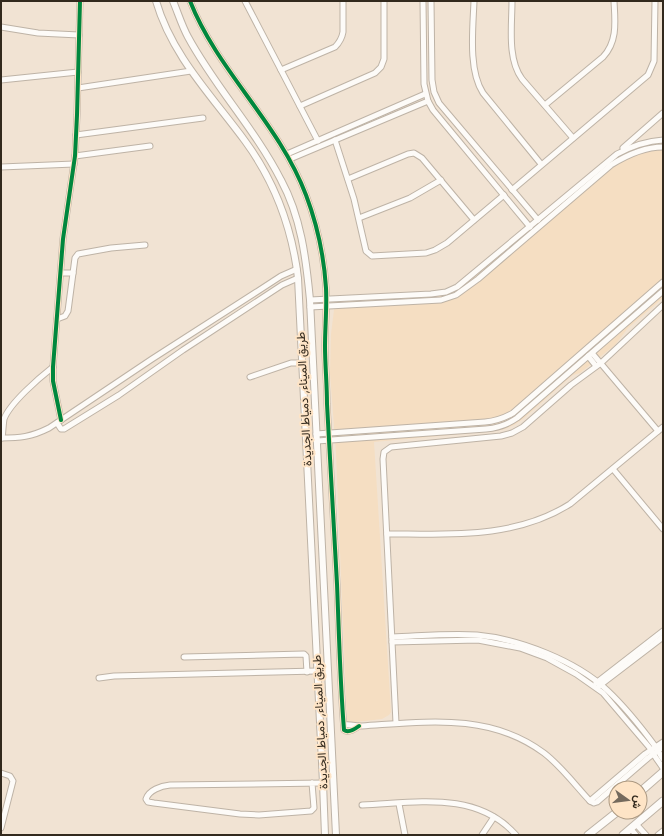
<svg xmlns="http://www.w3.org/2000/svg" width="664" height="836" font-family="Jost,Vazirmatn,sans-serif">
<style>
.built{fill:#f5dec2}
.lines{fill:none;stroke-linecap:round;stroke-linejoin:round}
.minor-casing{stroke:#beb3a6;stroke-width:7}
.major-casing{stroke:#beb3a6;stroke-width:8}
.highway-casing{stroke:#beb3a6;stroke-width:9}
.minor{stroke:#fdfbf8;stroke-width:5}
.major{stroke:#fdfbf8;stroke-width:6}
.highway{stroke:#fdfbf8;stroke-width:7}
.cycleway-casing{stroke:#fee4c6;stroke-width:6}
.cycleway{stroke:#00873e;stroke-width:4}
.labels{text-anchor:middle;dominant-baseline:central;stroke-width:4;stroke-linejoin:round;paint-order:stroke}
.street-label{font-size:12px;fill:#32291d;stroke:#fee4c6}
</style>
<rect width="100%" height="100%" fill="#f1e3d3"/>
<polygon class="built" points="663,144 663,298 628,328 615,345 580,373 573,375 567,380 523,419 514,425 505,429 494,431 374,442 391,712 389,715 382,719 347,723 336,453 330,373 331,334 335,302 440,296 453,292 460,288 621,154 645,145"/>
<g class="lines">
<g class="minor-casing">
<g id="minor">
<path d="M190,1C218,72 279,123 306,195C317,224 324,257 326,288C327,308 325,327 325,346C325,365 327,384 327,404C330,464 334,524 337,584C339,633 340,681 344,730C348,733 355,729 359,726"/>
<polyline points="245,1 318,141"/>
<polyline points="423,1 424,84 428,101 433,110 530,227"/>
<polyline points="431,1 432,80 434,92 439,103 538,220"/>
<path d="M474,1C473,28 468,70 483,93L541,164"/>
<path d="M512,1C512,25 507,59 522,79L573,138"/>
<polyline points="1,27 38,33 79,35"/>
<path d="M281,70L335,47C340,42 342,38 343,32V1"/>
<polyline points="1,80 78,72"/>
<polyline points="78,88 191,71"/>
<path d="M545,105L603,57C618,41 615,21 614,1"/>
<polyline points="300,106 375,73 381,67 384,59 384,1"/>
<polyline points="76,135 203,118"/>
<polyline points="335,140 354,199 366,251 372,256 426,253 435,250 447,243 504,195"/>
<polyline points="623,148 663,113"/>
<polyline points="287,154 425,94"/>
<polyline points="75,156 150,146"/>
<polyline points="290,159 428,101"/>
<polyline points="1,167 74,164"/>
<polyline points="348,179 408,154 414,153 422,158 474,220"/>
<polyline points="512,190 648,75 654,61 655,1"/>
<polyline points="359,218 410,198 441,180"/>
<polyline points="61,273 73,273"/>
<path d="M310,300L431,294L446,292L457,287L617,154C632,146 646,141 663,140"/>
<path d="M310,307L441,300L456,295L478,279L611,165C627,155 644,147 663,147"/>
<polyline points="57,319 65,316 68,311 75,258 78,254 111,248 145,245"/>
<polyline points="592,353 658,431"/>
<polyline points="588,356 596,366"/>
<polyline points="250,377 291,363 302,363"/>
<polyline points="61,420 53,381 53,367 63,239 75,156 77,115 80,1"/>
<polyline points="57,423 61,429 64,429 119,395 183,350 282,285 298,278"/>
<path d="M316,434L485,422C496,421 504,418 513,413L663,282"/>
<path d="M1,438C20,438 31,437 49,428L152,359L258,291L281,276L297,269"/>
<path d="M2,438C3,432 3,425 4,419C10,403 39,378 53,367"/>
<path d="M317,441L486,429C498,428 507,425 517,418L663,291"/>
<polyline points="613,469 663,529"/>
<path d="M387,534C449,534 515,539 570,504L663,427"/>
<path d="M392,637C420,636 449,633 477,635C520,639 576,661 607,690C625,707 641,727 655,746C658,750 660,755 663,759"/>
<polyline points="392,642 478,640 520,648 547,658 576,674 603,693 649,747 656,758 663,768"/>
<polyline points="184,657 304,654 306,656 307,672"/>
<polyline points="99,678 114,676 317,671"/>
<polyline points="596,683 663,631"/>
<polyline points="599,686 663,637"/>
<polyline points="396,723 383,459 384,452 391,447 501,436 512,433 523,427 571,385 601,363 663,305"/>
<path d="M344,725C350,724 356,726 362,726C425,722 489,712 544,753C561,766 575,785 590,801L594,803L597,802L648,758L663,747"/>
<polyline points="1,773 10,776 13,781 1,828"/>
<path d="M312,783L314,808L311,811L259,815L240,814L154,803L148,802L146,799C149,790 161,786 170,785L323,783"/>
<polyline points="590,801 645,754 663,742"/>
<polyline points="399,804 405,835"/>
<path d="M362,805C415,803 476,790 516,835"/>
<polyline points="636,824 646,835"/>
<polyline points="631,829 636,835"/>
<polyline points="482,835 494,817"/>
<polyline points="658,835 663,831"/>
</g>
</g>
<g class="major-casing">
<g id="major">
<path d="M156,1C172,56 212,96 245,141C275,182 292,228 298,278L323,783L325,835"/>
<path d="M173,1C178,13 182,26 188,37C215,87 255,129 281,180C301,217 306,258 310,300L336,835"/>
</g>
</g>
<g class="highway-casing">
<g id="highway">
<polyline points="640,792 663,772"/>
<polyline points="588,835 617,812"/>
<polyline points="623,835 663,801"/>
</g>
</g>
<use href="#minor" class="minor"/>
<use href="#major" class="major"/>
<use href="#highway" class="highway"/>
<g class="cycleway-casing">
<g id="cycleway">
<path d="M190,1C218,72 279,123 306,195C317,224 324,257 326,288C327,308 325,327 325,346C325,365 327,384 327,404C330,464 334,524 337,584C339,633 340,681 344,730C348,733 355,729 359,726"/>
<polyline points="61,420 53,381 53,367 63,239 75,156 77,115 80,1"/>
</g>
</g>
<use href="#cycleway" class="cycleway"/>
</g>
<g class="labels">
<g class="street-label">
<text transform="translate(304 399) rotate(-93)">طريق الميناء, دمياط الجديدة</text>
<text transform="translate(320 722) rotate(-93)">طريق الميناء, دمياط الجديدة</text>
</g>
</g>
<rect width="664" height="836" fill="none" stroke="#32291d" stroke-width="4"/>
<g transform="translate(628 800) rotate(104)"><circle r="19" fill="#fee4c6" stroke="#ac9982"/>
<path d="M0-3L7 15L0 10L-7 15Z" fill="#756a5d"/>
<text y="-6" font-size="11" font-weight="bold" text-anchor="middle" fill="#32291d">ش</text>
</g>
</svg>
